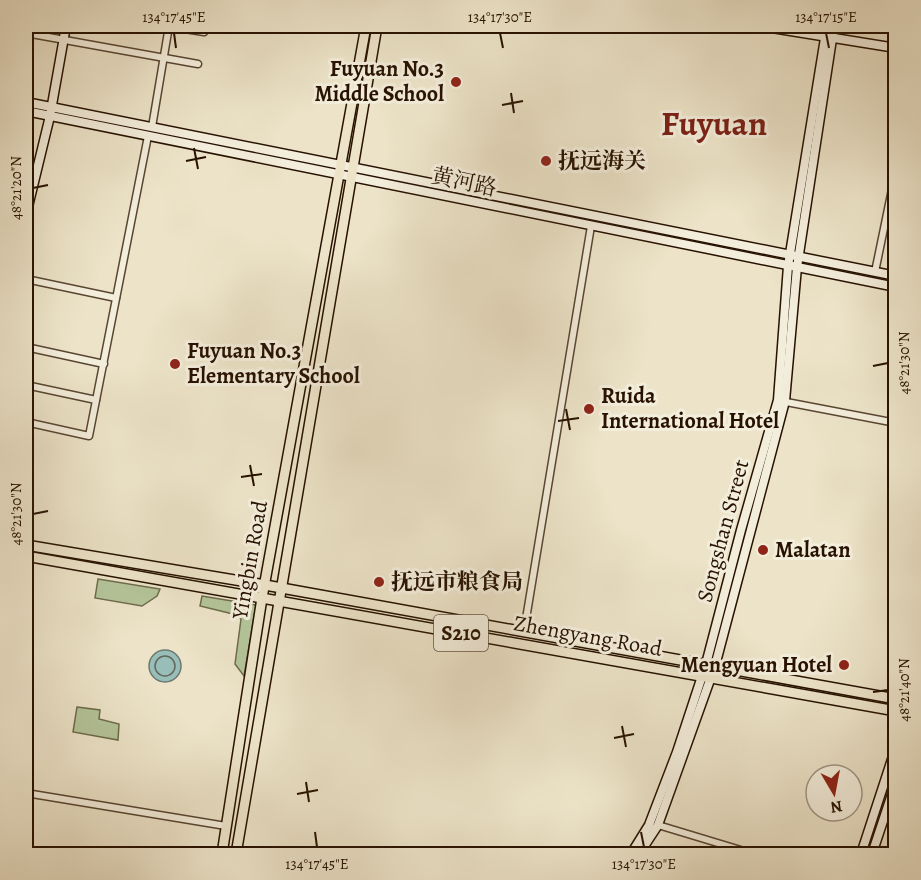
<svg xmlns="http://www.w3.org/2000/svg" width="921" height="880" font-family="Alegreya,'Noto Serif SC',serif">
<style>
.green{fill:#b4c499;stroke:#6e6b4c;stroke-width:1.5}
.water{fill:#99beb9;stroke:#6b796f;stroke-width:1.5}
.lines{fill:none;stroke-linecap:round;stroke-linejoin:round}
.shore{stroke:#60685c;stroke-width:1.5}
.street-casing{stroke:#584632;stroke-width:9}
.secondary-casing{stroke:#271200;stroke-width:11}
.primary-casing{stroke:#271200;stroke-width:12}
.street{stroke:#f3eddb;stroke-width:6}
.secondary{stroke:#f3eddb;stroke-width:8}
.primary{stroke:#ece3c8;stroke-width:9}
.ticks{fill:none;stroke:#271200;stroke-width:2}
.poi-dot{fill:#8f2418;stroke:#f3eddb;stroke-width:2}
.labels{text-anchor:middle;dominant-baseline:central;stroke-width:6;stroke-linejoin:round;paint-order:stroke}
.shield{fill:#f3eddb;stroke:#645442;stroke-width:1.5}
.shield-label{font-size:21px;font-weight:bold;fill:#271200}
.poi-label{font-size:22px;font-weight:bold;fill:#271200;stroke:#f3eddb;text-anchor:start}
.street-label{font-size:22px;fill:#271200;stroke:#f3eddb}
.town-label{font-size:34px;font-weight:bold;fill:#7a1f14;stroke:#f3eddb}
.neatline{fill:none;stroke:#271200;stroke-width:2}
.ticks-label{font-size:15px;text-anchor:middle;fill:#271200}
</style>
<rect width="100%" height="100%" fill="#ece3c8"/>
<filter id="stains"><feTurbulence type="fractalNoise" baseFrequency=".00333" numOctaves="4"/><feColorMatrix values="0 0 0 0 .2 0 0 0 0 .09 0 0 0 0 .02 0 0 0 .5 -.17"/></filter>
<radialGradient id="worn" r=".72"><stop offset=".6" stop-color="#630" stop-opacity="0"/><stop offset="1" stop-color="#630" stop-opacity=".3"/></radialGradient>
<g class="green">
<polygon points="98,579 160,589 157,596 142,606 95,598"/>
<polygon points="202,596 256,605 244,676 235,664 241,619 237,615 200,606"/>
<polygon points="77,707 100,710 99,719 119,724 118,740 73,732"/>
</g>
<circle class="water" cx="165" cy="666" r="16"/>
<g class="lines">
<circle class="shore" cx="165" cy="666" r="10"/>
<g class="street-casing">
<g id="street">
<polyline points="166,26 204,32"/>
<polyline points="26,33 198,64"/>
<polyline points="152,127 169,26"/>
<polyline points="875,272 896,170"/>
<polyline points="26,279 116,298"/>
<polyline points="26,347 104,364"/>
<polyline points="26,385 96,400"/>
<polyline points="781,401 896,423"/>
<polyline points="26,422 89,436 148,136"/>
<polyline points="524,631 591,226"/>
<polyline points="26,793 226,826"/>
<polyline points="658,825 754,854"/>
</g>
</g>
<g class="secondary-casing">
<g id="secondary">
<polyline points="760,26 896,48"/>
<polyline points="26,102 896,276"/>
<polyline points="26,111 896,287"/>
<polyline points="26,215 50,116 66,26"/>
<polyline points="631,854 649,825 677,752 706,664 741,530 778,400 788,266 827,26"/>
<polyline points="639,854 658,825 715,666 785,401 797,267 834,26"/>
<polyline points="861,854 896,747"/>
<polyline points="872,854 896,782"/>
</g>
</g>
<g class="primary-casing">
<g id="primary">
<polyline points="26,545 265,585 896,699"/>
<polyline points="26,556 896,711"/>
<polyline points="222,854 262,598 366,26"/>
<path d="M236,854C282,578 332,302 377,26"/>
</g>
</g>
<use href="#street" class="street"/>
<use href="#secondary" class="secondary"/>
<use href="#primary" class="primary"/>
</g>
<path class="ticks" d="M174,33L176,48M500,33L503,48M826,33L829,48M511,93L514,113M502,105L523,101M194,148L198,169M186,161L206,157M33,188L48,185M873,366L888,363M566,409L570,430M558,421L579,418M250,465L254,486M241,477L262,474M33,514L48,511M873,692L888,690M622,726L626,747M614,738L634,734M306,782L309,802M297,794L318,790M315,832L317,847M641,832L644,847"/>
<g class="poi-dot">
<circle cx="456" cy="82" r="6"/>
<circle cx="546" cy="161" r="6"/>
<circle cx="175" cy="364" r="6"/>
<circle cx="589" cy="409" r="6"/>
<circle cx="763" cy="550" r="6"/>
<circle cx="379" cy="582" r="6"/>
<circle cx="844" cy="665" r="6"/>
</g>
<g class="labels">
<rect class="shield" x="434" y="615" width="54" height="36" rx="4.5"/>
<g class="shield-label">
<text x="461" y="633">S210</text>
</g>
<g class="poi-label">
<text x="444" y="69" text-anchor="end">Fuyuan No.3<tspan x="444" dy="25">Middle School</tspan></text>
<text x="558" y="161">抚远海关</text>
<text x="187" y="351">Fuyuan No.3<tspan x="187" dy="25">Elementary School</tspan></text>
<text x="601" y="396">Ruida<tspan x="601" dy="25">International Hotel</tspan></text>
<text x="775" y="550">Malatan</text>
<text x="391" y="582">抚远市粮食局</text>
<text x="832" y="665" text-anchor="end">Mengyuan Hotel</text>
</g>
<g class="street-label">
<text transform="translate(464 182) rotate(12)">黄河路</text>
<text transform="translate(723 531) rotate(-75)">Songshan Street</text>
<text transform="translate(250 560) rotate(-80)">Yingbin Road</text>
<text transform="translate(588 636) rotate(10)">Zhengyang Road</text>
</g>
<g class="town-label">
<text x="714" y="123">Fuyuan</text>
</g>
</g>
<rect width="921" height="880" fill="none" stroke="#ece3c8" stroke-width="66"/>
<g transform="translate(834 793) rotate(170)"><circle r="28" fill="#f3eddb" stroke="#a19583" stroke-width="1.5"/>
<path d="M0-4.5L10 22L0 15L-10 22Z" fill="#8f2418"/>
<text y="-9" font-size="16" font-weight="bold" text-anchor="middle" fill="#271200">N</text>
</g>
<rect x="33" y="33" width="855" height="814" class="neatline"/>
<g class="ticks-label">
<text x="174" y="22">134°17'45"E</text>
<text x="500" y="22">134°17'30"E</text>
<text x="826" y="22">134°17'15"E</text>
<text transform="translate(16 188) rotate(-90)" y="5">48°21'20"N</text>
<text transform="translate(904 363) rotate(-90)" y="5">48°21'30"N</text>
<text transform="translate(16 514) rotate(-90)" y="5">48°21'30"N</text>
<text transform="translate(904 690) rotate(-90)" y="5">48°21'40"N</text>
<text x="317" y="869">134°17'45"E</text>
<text x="644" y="869">134°17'30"E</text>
</g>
<rect width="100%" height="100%" filter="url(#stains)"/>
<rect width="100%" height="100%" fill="url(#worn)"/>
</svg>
